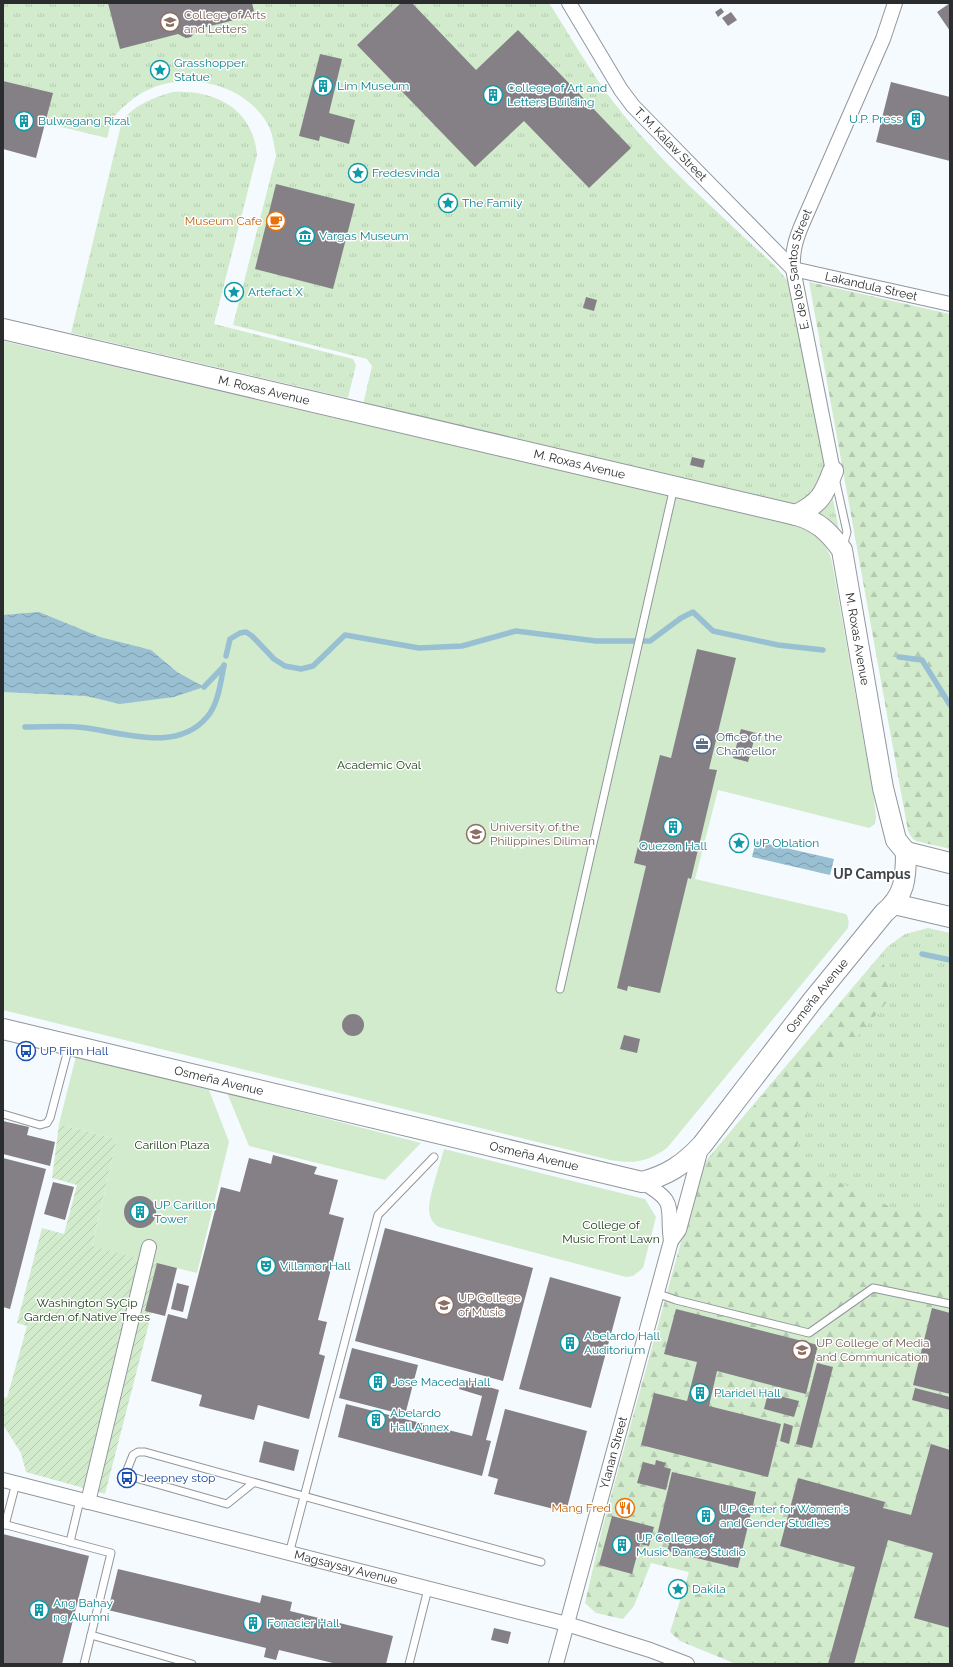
<svg xmlns="http://www.w3.org/2000/svg" width="953" height="1667" font-family="Raleway,sans-serif">
<style>
.grass{fill:url(#grass-tufts)}
.forest{fill:url(#forest-firs)}
.park{fill:#d1ebcc}
.garden{fill:url(#garden-furrows)}
.water{fill:url(#water-waves)}
.lines{fill:none;stroke-linecap:round;stroke-linejoin:round}
.stream{stroke:#99c0d2;stroke-width:5.5}
.building{fill:#848086}
.lane-casing{stroke:#92979c;stroke-width:9}
.street-casing{stroke:#92979c;stroke-width:16}
.secondary-casing{stroke:#92979c;stroke-width:22}
.lane{stroke:#fff;stroke-width:7}
.street{stroke:#fff;stroke-width:14}
.secondary{stroke:#fff;stroke-width:20}
.labels{text-anchor:middle;dominant-baseline:central;stroke-width:3;stroke-linejoin:round;paint-order:stroke}
.education-label{font-size:12px;fill:#785e54;stroke:#fff;text-anchor:start}
.culture-label{font-size:12px;fill:#0d838f;stroke:#fff;text-anchor:start}
.street-label{font-size:12px;fill:#2a2c2d;stroke:#fff}
.food-label{font-size:12px;fill:#c56008;stroke:#fff;text-anchor:end}
.service-label{font-size:12px;fill:#4e5e75;stroke:#fff;text-anchor:start}
.park-label{font-size:12px;fill:#1c4017;stroke:#fff}
.transit-label{font-size:12px;fill:#164399;stroke:#fff;text-anchor:start}
.quarter-label{font-size:14px;font-weight:bold;fill:#414549;stroke:#fff}
</style>
<defs>
<pattern id="grass-tufts" width="24" height="20" patternUnits="userSpaceOnUse"><rect width="24" height="20" fill="#d1ebcc"/><path d="M3 7l-1-3M5 7V3M7 7l1-3M15 17l-1-3M17 17v-4M19 17l1-3" fill="none" stroke="#b4cab0"/></pattern>
<pattern id="forest-firs" width="22" height="20" patternUnits="userSpaceOnUse"><rect width="22" height="20" fill="#d1ebcc"/><path d="M5 1l3.5 6h-7zM16 11l3.5 6h-7z" fill="#b4cab0"/></pattern>
<pattern id="garden-furrows" width="10" height="10" patternUnits="userSpaceOnUse"><rect width="10" height="10" fill="#d1ebcc"/><path d="M-1 1l2-2M0 10L10 0M9 11l2-2" fill="none" stroke="#b4cab0"/></pattern>
<pattern id="water-waves" width="16" height="10" patternUnits="userSpaceOnUse"><rect width="16" height="10" fill="#99c0d2"/><path d="M0 5q4-4 8 0t8 0" fill="none" stroke="#7d9cab"/></pattern>
</defs>
<rect width="100%" height="100%" fill="#f5faff"/>
<g class="grass">
<path d="M3,3H549C571,37 591,73 615,104C662,165 722,215 777,268L790,284L828,480L805,508L362,409L372,366L367,359L233,325L276,156C274,145 273,133 267,123C240,77 167,67 128,103C123,107 115,114 112,121C109,126 109,133 107,138L3,113Z"/>
<path d="M173,92C216,90 253,109 257,155L214,324L353,359L356,365L348,398L71,333L122,121C134,105 154,97 173,92Z"/>
<polygon points="830,484 839,530 828,519 814,512"/>
<polygon points="928,928 950,933 950,1272 701,1169 708,1158 887,947 905,934"/>
</g>
<g class="forest">
<polygon points="809,282 950,314 950,849 916,841 912,838 908,831"/>
<polygon points="880,956 890,979 887,1002 853,1042 824,1068 813,1096 793,1160 893,1208 950,1214 950,1664 736,1664 680,1641 670,1632 689,1572 651,1563 634,1606 623,1619 596,1613 585,1603 602,1529 701,1169"/>
</g>
<g class="park">
<path d="M3,341L801,526C816,533 828,545 832,562L874,799L876,817L875,824L869,828L718,790L695,879L846,914C849,919 849,922 848,928L667,1148C647,1162 635,1164 610,1160L3,1010Z"/>
<polygon points="76,1056 209,1090 229,1142 197,1273 92,1247 117,1139 59,1124"/>
<polygon points="227,1093 421,1143 385,1180 249,1146"/>
<path d="M444,1149L645,1199L656,1217L643,1268L633,1276L626,1277L439,1227C433,1224 429,1217 429,1209C429,1196 440,1164 444,1149Z"/>
</g>
<polygon class="garden" points="59,1124 117,1139 92,1246 164,1265 105,1494 26,1472 21,1453 3,1425 3,1397 7,1398 27,1326 17,1323 42,1228 64,1234 77,1185 52,1178"/>
<g class="water">
<polygon points="39,612 100,637 151,650 177,672 204,687 174,697 120,704 86,696 3,692 3,615"/>
<polygon points="756,841 834,859 830,875 752,857"/>
</g>
<g class="lines">
<g class="stream">
<polyline points="226,656 230,639 240,633 246,632 252,636 274,659 285,666 301,669 313,666 345,635 419,648 462,646 516,631 596,641 650,641 681,618 693,612 713,631 778,645 823,650"/>
<polyline points="899,657 922,660 950,705"/>
<polyline points="204,687 224,666"/>
<path d="M25,727C42,727 60,726 77,727C118,730 175,755 207,717C218,705 221,681 224,665"/>
<polyline points="922,954 950,960"/>
</g>
</g>
<g class="building">
<polygon points="108,3 252,3 255,15 198,29 191,37 186,38 178,34 120,49"/>
<polygon points="401,3 412,3 476,70 518,30 631,148 589,188 524,121 475,167 357,45"/>
<polygon points="950,3 950,31 937,12"/>
<polygon points="721,8 724,12 718,17 715,12"/>
<polygon points="731,12 737,20 728,26 722,18"/>
<polygon points="320,54 342,59 329,113 355,120 349,144 320,136 319,141 299,136"/>
<polygon points="3,81 53,93 36,158 3,149"/>
<polygon points="891,82 950,97 950,161 876,142"/>
<polygon points="276,184 355,204 333,289 255,269"/>
<polygon points="586,297 597,300 594,311 583,308"/>
<polygon points="692,457 705,460 703,468 690,465"/>
<polygon points="697,649 736,658 709,769 717,770 691,879 688,878 660,993 628,986 627,991 617,988 646,866 634,863 660,755 671,758"/>
<polygon points="741,729 756,733 748,762 733,758"/>
<circle cx="353" cy="1025" r="11"/>
<polygon points="624,1035 640,1039 637,1053 620,1049"/>
<polygon points="3,1121 29,1127 27,1135 55,1142 50,1166 3,1154"/>
<polygon points="273,1155 317,1167 314,1174 338,1180 329,1214 344,1218 318,1320 327,1322 319,1354 325,1356 309,1419 258,1405 254,1420 199,1406 202,1395 151,1381 168,1314 187,1319 221,1187 240,1192 249,1158 271,1164"/>
<polygon points="3,1158 46,1169 10,1309 3,1307"/>
<polygon points="53,1182 74,1187 65,1220 44,1214"/>
<circle cx="140" cy="1212" r="16"/>
<polygon points="385,1228 533,1268 503,1381 355,1341"/>
<polygon points="157,1263 177,1268 165,1316 145,1311"/>
<polygon points="550,1277 621,1297 591,1408 519,1389"/>
<polygon points="177,1283 189,1286 183,1312 171,1309"/>
<polygon points="932,1308 950,1313 950,1394 913,1385"/>
<polygon points="676,1309 818,1345 806,1394 717,1371 709,1406 781,1424 768,1477 641,1445 654,1393 687,1401 697,1362 664,1354"/>
<polygon points="352,1348 418,1365 405,1415 339,1398"/>
<polygon points="817,1363 833,1367 812,1448 796,1444"/>
<polygon points="462,1379 499,1390 486,1440 491,1441 482,1476 338,1437 346,1404 472,1436 482,1396 459,1389"/>
<polygon points="915,1388 950,1397 950,1410 912,1400"/>
<polygon points="768,1393 799,1401 794,1417 764,1409"/>
<polygon points="505,1409 587,1431 566,1512 494,1494 498,1479 488,1476"/>
<polygon points="784,1423 793,1426 789,1444 780,1441"/>
<polygon points="264,1441 299,1450 294,1471 259,1462"/>
<polygon points="931,1444 950,1450 950,1628 914,1618 933,1553 888,1540 854,1664 828,1664 855,1567 780,1546 798,1478 885,1502 883,1508 911,1515"/>
<polygon points="656,1460 666,1463 664,1467 671,1469 666,1490 637,1483 643,1462 655,1465"/>
<polygon points="672,1472 756,1492 738,1568 667,1551 669,1544 656,1540"/>
<polygon points="621,1501 631,1504 628,1515 618,1512"/>
<polygon points="612,1516 654,1527 649,1546 640,1544 632,1574 599,1565"/>
<polygon points="3,1534 89,1556 62,1664 3,1664"/>
<polygon points="118,1569 260,1603 262,1595 292,1602 290,1611 393,1636 386,1664 337,1664 279,1650 276,1660 264,1657 266,1648 108,1610"/>
<polygon points="494,1628 511,1632 508,1644 491,1640"/>
</g>
<g class="lines">
<g class="lane-casing">
<g id="lane">
<polyline points="835,478 847,532 843,546"/>
<polyline points="560,989 674,487"/>
<polyline points="3,1114 40,1125 47,1123 50,1118 69,1046"/>
<polyline points="656,1293 676,1300 809,1333 873,1288 950,1304"/>
<polyline points="253,1483 227,1504 125,1475 133,1455 138,1452 145,1452 541,1562"/>
<polyline points="3,1524 111,1553 84,1664"/>
<polyline points="5,1525 16,1483"/>
<polyline points="70,1542 80,1500"/>
<polyline points="289,1554 378,1215 434,1157"/>
<polyline points="91,1635 192,1664"/>
<polyline points="409,1664 428,1589"/>
</g>
</g>
<g class="street-casing">
<g id="street">
<path id="s1" d="M569,3L621,90L633,106L793,269"/>
<path id="s2" d="M793,269L950,304"/>
<path id="s3" d="M833,471L793,269C792,251 796,238 803,222L883,39L895,3"/>
<polyline points="671,1241 679,1230 702,1145"/>
<path id="s4" d="M3,1480L567,1624L650,1650L687,1664"/>
<polyline points="88,1502 149,1247"/>
<path id="s5" d="M556,1664L671,1241C666,1206 679,1203 642,1182"/>
</g>
</g>
<g class="secondary-casing">
<g id="secondary">
<path id="s6" d="M3,329L796,515C818,521 829,532 842,550L883,788L896,840L906,852"/>
<path d="M796,515C820,503 824,495 833,471"/>
<polyline points="906,852 950,863"/>
<polyline points="894,904 950,917"/>
<path id="s7" d="M3,1029L642,1182C668,1175 683,1165 702,1145L813,1000L884,913C905,896 906,878 906,852"/>
</g>
</g>
<use href="#lane" class="lane"/>
<use href="#street" class="street"/>
<use href="#secondary" class="secondary"/>
</g>
<defs>
<g id="university-ring" transform="scale(1)"><circle r="9.5" fill="#fff" stroke="#8d6e63" stroke-width="1.5"/><path d="M0-5L7-2L0 1L-7-2ZM-4 1L0 2.5L4 1V4Q0 6-4 4Z" fill="#8d6e63"/></g>
<g id="sight-ring" transform="scale(1)"><circle r="9.5" fill="#fff" stroke="#0f9aa8" stroke-width="1.5"/><path d="M0-6L1.8-2.2L6-1.7L2.9 1.2L3.7 5.4L0 3.3L-3.7 5.4L-2.9 1.2L-6-1.7L-1.8-2.2Z" fill="#0f9aa8"/></g>
<g id="building-ring" transform="scale(1)"><circle r="9.5" fill="#fff" stroke="#0f9aa8" stroke-width="1.5"/><path d="M-4-6H4V6H1V3H-1V6H-4ZM-2.5-4.3h1.7v1.8h-1.7ZM.8-4.3h1.7v1.8H.8ZM-2.5-1h1.7V.8h-1.7ZM.8-1h1.7V.8H.8Z" fill="#0f9aa8"/></g>
<g id="cafe-ring" transform="scale(1)"><circle r="9.5" fill="#fff" stroke="#e8710a" stroke-width="1.5"/><path d="M-5.5-4.5H6V0H3Q3 3.5 0 3.5H-2.5Q-5.5 3.5-5.5 0ZM3-3.2v2h1.7v-2ZM-6 4.5H4V6H-6Z" fill="#e8710a"/></g>
<g id="museum-ring" transform="scale(1)"><circle r="9.5" fill="#fff" stroke="#0f9aa8" stroke-width="1.5"/><path d="M0-6L6-3V-2H-6V-3ZM-5-1h2V3h-2ZM-1-1h2V3h-2ZM3-1h2V3H3ZM-6 4H6V6H-6Z" fill="#0f9aa8"/></g>
<g id="office-ring" transform="scale(1)"><circle r="9.5" fill="#fff" stroke="#5c6f8a" stroke-width="1.5"/><path d="M-6-3h4V-5.5h4V-3h4V5H-6ZM-1-4.5V-3h2v-1.5ZM-6 0V1H6V0Z" fill="#5c6f8a"/></g>
<g id="bus-ring" transform="scale(1)"><circle r="9.5" fill="#fff" stroke="#1a4fb4" stroke-width="1.5"/><path d="M-5-6H5V4H4V6H2V4H-2V6H-4V4H-5ZM-3.5-4V0h7V-4ZM-3.5 1.2v1.5H-2V1.2ZM2 1.2v1.5H3.5V1.2Z" fill="#1a4fb4"/></g>
<g id="theatre-ring" transform="scale(1)"><circle r="9.5" fill="#fff" stroke="#0f9aa8" stroke-width="1.5"/><path d="M-5-5.5Q0-4 5-5.5V0Q5 5 0 6Q-5 5-5 0ZM-3.3-2.5H-1v1.5H-3.3ZM1-2.5H3.3v1.5H1ZM-2.8 1Q0 5.5 2.8 1Z" fill="#0f9aa8"/></g>
<g id="restaurant-ring" transform="scale(1)"><circle r="9.5" fill="#fff" stroke="#e8710a" stroke-width="1.5"/><path d="M-5-6h1v4h1v-4h1v4h1v-4h1v5L-1.5 .5V6h-2V.5L-5-1ZM5-6V6H3V1.5H1.5Q1.5-4 5-6Z" fill="#e8710a"/></g>
</defs>
<g fill-rule="evenodd">
<use href="#university-ring" x="170" y="22"/>
<use href="#sight-ring" x="160" y="70"/>
<use href="#building-ring" x="323" y="86"/>
<use href="#building-ring" x="493" y="95"/>
<use href="#building-ring" x="916" y="119"/>
<use href="#building-ring" x="24" y="121"/>
<use href="#sight-ring" x="358" y="173"/>
<use href="#sight-ring" x="448" y="203"/>
<use href="#cafe-ring" x="276" y="221"/>
<use href="#museum-ring" x="305" y="236"/>
<use href="#sight-ring" x="234" y="292"/>
<use href="#office-ring" x="702" y="744"/>
<use href="#building-ring" x="673" y="827"/>
<use href="#university-ring" x="476" y="834"/>
<use href="#sight-ring" x="739" y="843"/>
<use href="#bus-ring" x="26" y="1051"/>
<use href="#building-ring" x="140" y="1212"/>
<use href="#theatre-ring" x="266" y="1266"/>
<use href="#university-ring" x="444" y="1305"/>
<use href="#building-ring" x="570" y="1343"/>
<use href="#university-ring" x="802" y="1350"/>
<use href="#building-ring" x="378" y="1382"/>
<use href="#building-ring" x="700" y="1393"/>
<use href="#building-ring" x="376" y="1420"/>
<use href="#bus-ring" x="127" y="1478"/>
<use href="#restaurant-ring" x="625" y="1508"/>
<use href="#building-ring" x="706" y="1516"/>
<use href="#building-ring" x="622" y="1545"/>
<use href="#sight-ring" x="678" y="1589"/>
<use href="#building-ring" x="39" y="1610"/>
<use href="#building-ring" x="253" y="1623"/>
</g>
<g class="labels">
<g class="education-label">
<text x="184" y="15">College of Arts<tspan x="184" dy="14">and Letters</tspan></text>
<text x="490" y="827">University of the<tspan x="490" dy="14">Philippines Diliman</tspan></text>
<text x="458" y="1298">UP College<tspan x="458" dy="14">of Music</tspan></text>
<text x="816" y="1343">UP College of Media<tspan x="816" dy="14">and Communication</tspan></text>
</g>
<g class="culture-label">
<text x="174" y="63">Grasshopper<tspan x="174" dy="14">Statue</tspan></text>
<text x="337" y="86">Lim Museum</text>
<text x="507" y="88">College of Art and<tspan x="507" dy="14">Letters Building</tspan></text>
<text x="902" y="119" text-anchor="end">U.P. Press</text>
<text x="38" y="121">Bulwagang Rizal</text>
<text x="372" y="173">Fredesvinda</text>
<text x="462" y="203">The Family</text>
<text x="319" y="236">Vargas Museum</text>
<text x="248" y="292">Artefact X</text>
<text x="753" y="843">UP Oblation</text>
<text x="673" y="846" text-anchor="middle">Quezon Hall</text>
<text x="154" y="1205">UP Carillon<tspan x="154" dy="14">Tower</tspan></text>
<text x="280" y="1266">Villamor Hall</text>
<text x="584" y="1336">Abelardo Hall<tspan x="584" dy="14">Auditorium</tspan></text>
<text x="392" y="1382">Jose Maceda Hall</text>
<text x="714" y="1393">Plaridel Hall</text>
<text x="390" y="1413">Abelardo<tspan x="390" dy="14">Hall Annex</tspan></text>
<text x="720" y="1509">UP Center for Women's<tspan x="720" dy="14">and Gender Studies</tspan></text>
<text x="636" y="1538">UP College of<tspan x="636" dy="14">Music Dance Studio</tspan></text>
<text x="692" y="1589">Dakila</text>
<text x="53" y="1603">Ang Bahay<tspan x="53" dy="14">ng Alumni</tspan></text>
<text x="267" y="1623">Fonacier Hall</text>
</g>
<g class="street-label">
<text stroke="none"><textPath href="#s1" startOffset="175">T. M. Kalaw Street</textPath></text>
<text stroke="none"><textPath href="#s3" startOffset="206">E. de los Santos Street</textPath></text>
<text stroke="none"><textPath href="#s2" startOffset="80">Lakandula Street</textPath></text>
<text stroke="none"><textPath href="#s6" startOffset="268">M. Roxas Avenue</textPath></text>
<text stroke="none"><textPath href="#s6" startOffset="592">M. Roxas Avenue</textPath></text>
<text stroke="none"><textPath href="#s6" startOffset="964">M. Roxas Avenue</textPath></text>
<text stroke="none"><textPath href="#s7" startOffset="917">Osmeña Avenue</textPath></text>
<text stroke="none"><textPath href="#s7" startOffset="222">Osmeña Avenue</textPath></text>
<text stroke="none"><textPath href="#s7" startOffset="546">Osmeña Avenue</textPath></text>
<text stroke="none"><textPath href="#s5" startOffset="219">Ylanan Street</textPath></text>
<text stroke="none"><textPath href="#s4" startOffset="354">Magsaysay Avenue</textPath></text>
</g>
<g class="food-label">
<text x="262" y="221">Museum Cafe</text>
<text x="611" y="1508">Mang Fred</text>
</g>
<g class="service-label">
<text x="716" y="737">Office of the<tspan x="716" dy="14">Chancellor</tspan></text>
</g>
<g class="park-label">
<text x="379" y="765">Academic Oval</text>
<text x="172" y="1145">Carillon Plaza</text>
<text x="611" y="1225">College of<tspan x="611" dy="14">Music Front Lawn</tspan></text>
<text x="87" y="1303">Washington SyCip<tspan x="87" dy="14">Garden of Native Trees</tspan></text>
</g>
<g class="transit-label">
<text x="40" y="1051">UP Film Hall</text>
<text x="141" y="1478">Jeepney stop</text>
</g>
<g class="quarter-label">
<text x="872" y="874">UP Campus</text>
</g>
</g>
<rect width="953" height="1667" fill="none" stroke="#2a2c2d" stroke-width="8"/>
</svg>
